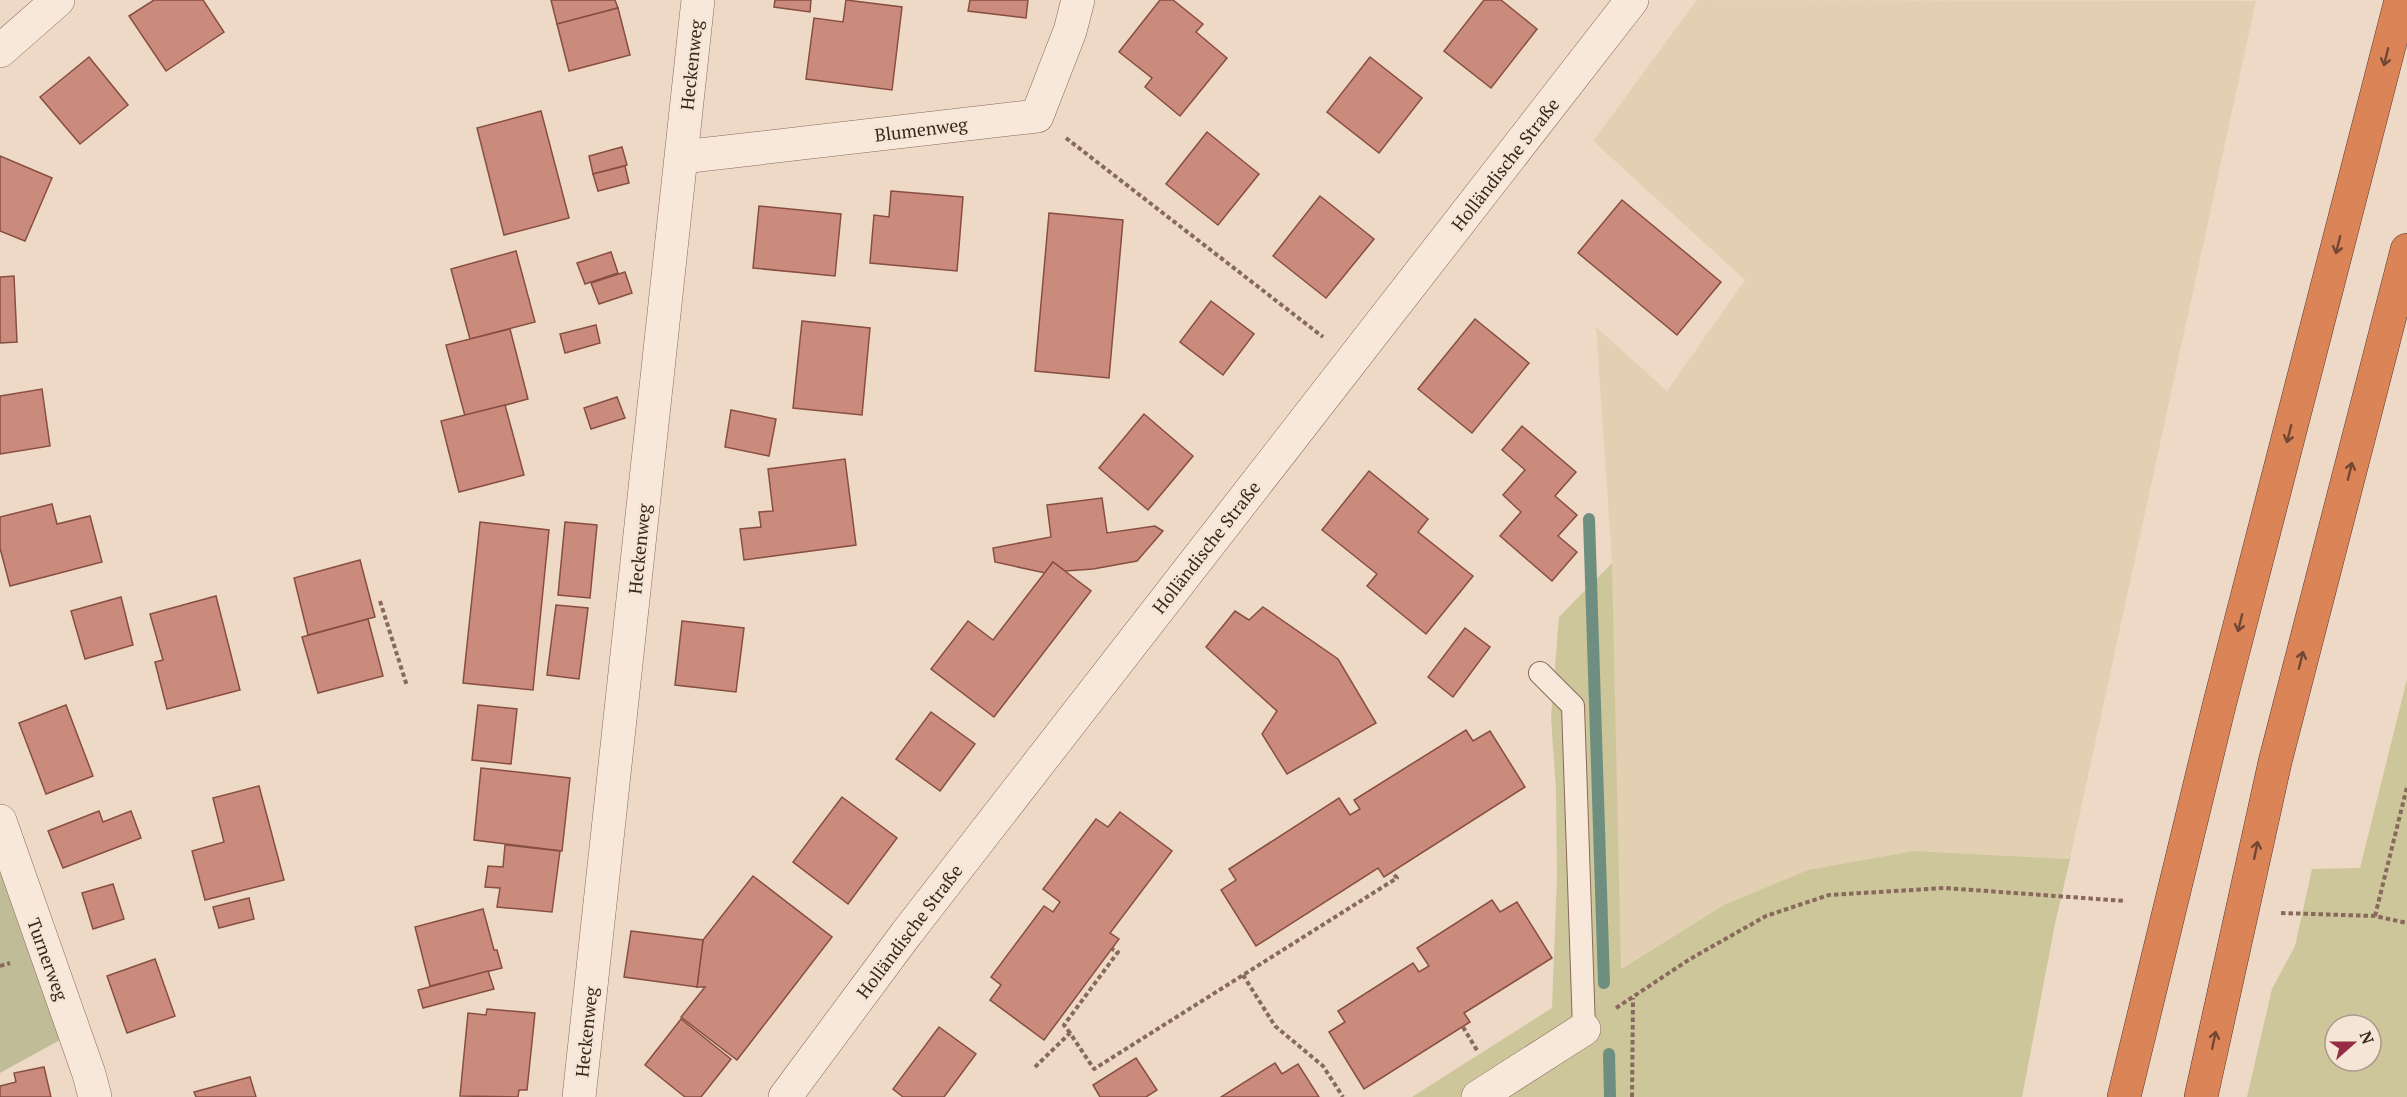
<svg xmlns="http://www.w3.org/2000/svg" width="2407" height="1097" font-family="'PT Serif',serif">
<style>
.farmland{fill:#e3d0b3}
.green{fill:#ccc69a;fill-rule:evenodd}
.cemetery{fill:#c1bc98}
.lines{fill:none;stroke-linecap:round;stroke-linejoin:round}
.stream{stroke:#6e8f7f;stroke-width:12}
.building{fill:#cb8b7c;stroke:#874e42;stroke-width:1.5}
.lane-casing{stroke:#89695c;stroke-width:24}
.street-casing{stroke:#89695c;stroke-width:34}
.highway-casing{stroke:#563930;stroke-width:34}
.path{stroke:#89695c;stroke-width:4;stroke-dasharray:4.5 3;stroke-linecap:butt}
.lane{stroke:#f8e8d9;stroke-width:22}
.street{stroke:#f8e8d9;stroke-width:33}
.highway{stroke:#db8458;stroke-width:33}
.oneway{stroke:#724733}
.labels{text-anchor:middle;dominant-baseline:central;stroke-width:5;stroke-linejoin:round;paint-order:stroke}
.street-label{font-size:18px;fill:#39261f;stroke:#f5e5d5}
</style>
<rect width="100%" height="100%" fill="#eed9c6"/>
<polygon class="farmland" points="1697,0 2256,1 2070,859 1914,851 1724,905 1620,969 1612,563 1596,327 1667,391 1745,280 1593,141"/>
<g class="green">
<polygon points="1612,563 1621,969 1724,905 1808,870 1914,851 2070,859 2055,924 2022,1097 1412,1097 1552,1008 1557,876 1556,789 1551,718 1559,617"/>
<path d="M2407,679V1097H2247L2272,989L2295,946L2312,869L2360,868ZM2335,1025H2371V1061H2335Z"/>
</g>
<polygon class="cemetery" points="0,838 69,1035 0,1073"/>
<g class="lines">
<g class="stream">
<polyline points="1589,519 1604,983"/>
<polyline points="1609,1054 1610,1097"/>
</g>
</g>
<g class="building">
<polygon points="154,0 203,0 224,32 166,71 129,16"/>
<polygon points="551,0 615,0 618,8 557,24"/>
<polygon points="775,0 811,0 810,12 774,7"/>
<polygon points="846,0 902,7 892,90 806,79 814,18 843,22"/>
<polygon points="970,0 1028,0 1026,18 968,11"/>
<polygon points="1160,0 1173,0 1203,24 1196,32 1227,58 1180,116 1145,87 1152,78 1119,52"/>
<polygon points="1484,0 1501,0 1537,29 1491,88 1444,51"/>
<polygon points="618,8 630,55 569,71 557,24"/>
<polygon points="89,57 128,105 80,144 40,97"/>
<polygon points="1370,57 1422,98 1379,153 1327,112"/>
<polygon points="541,111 569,218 504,235 477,128"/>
<polygon points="1207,132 1259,174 1218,225 1166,184"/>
<polygon points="622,147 627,165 593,174 589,156"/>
<polygon points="0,156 52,178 25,241 0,231"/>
<polygon points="625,166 629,183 598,191 593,174"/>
<polygon points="891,191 963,197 957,271 870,263 874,215 889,217"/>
<polygon points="1320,196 1374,239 1326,298 1273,256"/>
<polygon points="1622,200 1721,282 1677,335 1578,253"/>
<polygon points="759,206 841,214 835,276 753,268"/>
<polygon points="1049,213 1123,220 1109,378 1035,371"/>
<polygon points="516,251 535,322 470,339 451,269"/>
<polygon points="611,252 618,273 585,284 577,263"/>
<polygon points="625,272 632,293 599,304 591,283"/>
<polygon points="14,276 17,342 0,343 0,277"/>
<polygon points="1211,301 1254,334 1223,375 1180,342"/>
<polygon points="1475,319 1529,363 1472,433 1418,389"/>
<polygon points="802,321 870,328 862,415 793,408"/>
<polygon points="596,325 600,343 565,353 560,334"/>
<polygon points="510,329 528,399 465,416 446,345"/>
<polygon points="42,389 50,446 0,454 0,396"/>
<polygon points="617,397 625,418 591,429 584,408"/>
<polygon points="505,405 524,475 459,492 441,421"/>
<polygon points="731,410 776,419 769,456 725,447"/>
<polygon points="1144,414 1193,456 1148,510 1099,468"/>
<polygon points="1522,426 1576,472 1555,496 1577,515 1558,536 1577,552 1552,581 1500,536 1521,512 1503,495 1525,470 1502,450"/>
<polygon points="845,459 856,545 744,560 740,529 761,527 759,512 773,511 768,469"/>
<polygon points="1369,471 1428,519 1418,532 1473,576 1426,634 1367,586 1377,574 1322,530"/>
<polygon points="1102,498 1107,533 1155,526 1163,531 1137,561 1093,569 1065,571 1053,562 1045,573 995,562 993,548 1051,537 1047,505"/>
<polygon points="52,504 57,524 90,516 102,562 10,586 0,548 0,517"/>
<polygon points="480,522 549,530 533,690 463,683"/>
<polygon points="565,522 597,525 590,598 558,595"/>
<polygon points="360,560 375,617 308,635 294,578"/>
<polygon points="1053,562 1091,591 994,717 931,669 968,621 993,640"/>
<polygon points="216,596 240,690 167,709 155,662 163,660 150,614"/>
<polygon points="121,597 133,645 85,659 71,611"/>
<polygon points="556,605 588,608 579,679 547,675"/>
<polygon points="1263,607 1338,659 1376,723 1287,774 1262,734 1277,711 1206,647 1235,611 1249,620"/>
<polygon points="368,619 383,676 318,693 302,637"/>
<polygon points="682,621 744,628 736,692 675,685"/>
<polygon points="1465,628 1490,647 1453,697 1428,677"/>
<polygon points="66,705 93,776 46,794 19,723"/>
<polygon points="478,705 517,709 511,764 472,760"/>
<polygon points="931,712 975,744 940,791 896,759"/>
<polygon points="1466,730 1473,741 1490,731 1525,787 1384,877 1378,868 1256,946 1221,890 1236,880 1229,869 1339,798 1350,815 1360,809 1354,800"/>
<polygon points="481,768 570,778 562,851 474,840"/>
<polygon points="259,786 284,880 205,900 192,851 224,842 213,798"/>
<polygon points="842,797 897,838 848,904 793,862"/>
<polygon points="99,811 103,822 131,811 141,838 63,868 48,831"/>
<polygon points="1120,812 1172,851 1110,933 1119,939 1044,1040 990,1000 1001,985 991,977 1044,906 1053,912 1060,902 1043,889 1096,819 1108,827"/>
<polygon points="505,845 560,851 552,912 497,907 500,888 485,887 488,866 503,867"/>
<polygon points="753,876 832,937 737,1060 681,1017 705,987 697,987 703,940"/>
<polygon points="113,884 124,919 93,929 82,893"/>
<polygon points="249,898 254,919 219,928 213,907"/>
<polygon points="1492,900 1500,912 1517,902 1552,958 1464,1013 1470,1022 1364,1089 1329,1032 1345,1022 1338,1011 1413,963 1419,972 1429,966 1417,948"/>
<polygon points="483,909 494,950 497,950 502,968 430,986 415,927"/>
<polygon points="631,931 703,940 697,987 624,977"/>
<polygon points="155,959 175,1016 127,1033 107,976"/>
<polygon points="488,971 494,989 423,1008 418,990"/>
<polygon points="487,1009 535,1013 527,1090 519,1090 518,1097 460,1096 468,1013 486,1015"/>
<polygon points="681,1019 731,1059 701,1097 685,1097 645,1065"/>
<polygon points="939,1027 976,1054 944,1097 903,1097 893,1089"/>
<polygon points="1136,1058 1157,1090 1146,1097 1100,1097 1093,1085"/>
<polygon points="1275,1063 1282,1074 1298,1064 1319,1097 1221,1097"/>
<polygon points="44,1067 51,1097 0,1097 0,1086 16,1082 14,1073"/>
<polygon points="250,1077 256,1097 196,1097 194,1092"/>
</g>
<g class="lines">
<g class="lane-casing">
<polyline id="lane" points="1540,673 1573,706 1584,1029"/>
</g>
<g class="street-casing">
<g id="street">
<polyline points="0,51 58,0"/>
<polyline points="682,157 1037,116 1070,31 1078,0"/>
<polyline points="0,821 89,1074 95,1097"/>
<polyline points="579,1097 698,0"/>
<polyline points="785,1097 906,934 1632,0"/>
<polyline points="1478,1097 1584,1029"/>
</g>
</g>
<g class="highway-casing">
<g id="highway">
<polyline points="2124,1097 2219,706 2401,0"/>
<polyline points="2201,1097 2275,762 2407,250"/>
</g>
</g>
<g class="path">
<polyline points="1066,138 1323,337"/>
<polyline points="380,601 407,686"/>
<polyline points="2281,913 2375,916 2407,923"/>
<polyline points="2375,916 2407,787"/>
<polyline points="0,966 10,963"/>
<polyline points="1243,975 1275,1026 1323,1066 1343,1097"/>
<polyline points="1616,1008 1690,959 1766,916 1829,895 1945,888 2125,901"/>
<polyline points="1463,1027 1478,1052"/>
<polyline points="1070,1033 1064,1025 1118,952 1112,949"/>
<polyline points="1035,1067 1070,1033 1094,1069 1397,878 1392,872"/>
<polyline points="1632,1097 1633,998"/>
</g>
<use href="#lane" class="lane"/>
<use href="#street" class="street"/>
<use href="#highway" class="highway"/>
</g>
<defs><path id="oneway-shaft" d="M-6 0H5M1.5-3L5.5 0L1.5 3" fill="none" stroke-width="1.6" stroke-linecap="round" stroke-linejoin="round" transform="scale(1.5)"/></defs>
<g class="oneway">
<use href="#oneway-shaft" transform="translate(2386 57) rotate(104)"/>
<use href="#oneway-shaft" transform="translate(2338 245) rotate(104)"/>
<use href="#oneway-shaft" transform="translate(2289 434) rotate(104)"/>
<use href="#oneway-shaft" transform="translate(2350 471) rotate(-76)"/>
<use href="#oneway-shaft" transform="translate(2240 623) rotate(104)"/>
<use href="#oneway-shaft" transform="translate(2301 660) rotate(-76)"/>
<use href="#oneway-shaft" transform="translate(2256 850) rotate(-78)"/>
<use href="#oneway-shaft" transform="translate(2214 1040) rotate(-78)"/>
</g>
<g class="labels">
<g class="street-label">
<text transform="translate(691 65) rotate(-84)">Heckenweg</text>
<text transform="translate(921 129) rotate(-7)">Blumenweg</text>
<text transform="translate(1505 164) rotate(-52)">Holländische Straße</text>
<text transform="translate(1206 547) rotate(-52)">Holländische Straße</text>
<text transform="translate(639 549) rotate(-84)">Heckenweg</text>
<text transform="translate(909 931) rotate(-53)">Holländische Straße</text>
<text transform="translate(48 959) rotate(70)">Turnerweg</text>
<text transform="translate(586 1032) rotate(-84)">Heckenweg</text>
</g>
</g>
<g transform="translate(2353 1043) rotate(69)"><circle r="28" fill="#f5e5d5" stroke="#aa998c" stroke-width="1.5"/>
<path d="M0-4.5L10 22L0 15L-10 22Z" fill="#962d46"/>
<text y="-9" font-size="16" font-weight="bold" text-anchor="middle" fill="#39261f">N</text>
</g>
</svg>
